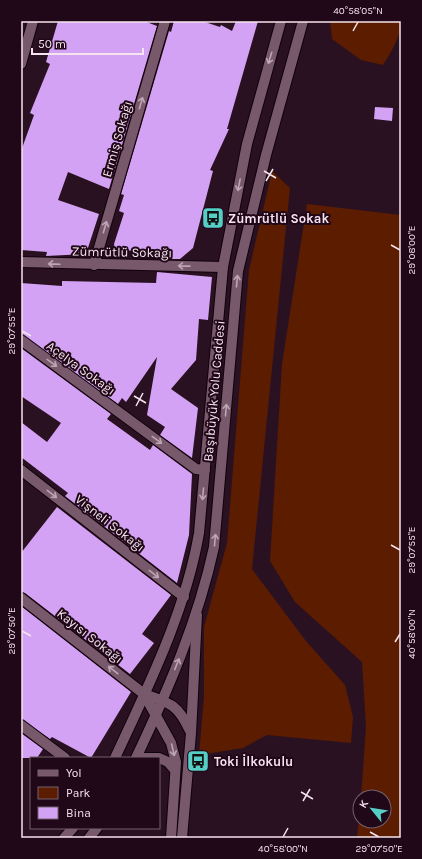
<svg xmlns="http://www.w3.org/2000/svg" width="422" height="859" font-family="Karla,sans-serif">
<style>
.green{fill:#5b1c00}
.building{fill:#d3a2f4}
.lines{fill:none;stroke-linecap:round;stroke-linejoin:round}
.minor-casing{stroke:#11010b;stroke-width:12}
.tertiary-casing{stroke:#11010b;stroke-width:12}
.secondary-casing{stroke:#11010b;stroke-width:12}
.minor{stroke:#78596c;stroke-width:10}
.tertiary{stroke:#78596c;stroke-width:10}
.secondary{stroke:#78596c;stroke-width:10}
.oneway{stroke:#bda5b3}
.ticks{fill:none;stroke:#f5e3ed;stroke-width:1.5}
.labels{text-anchor:middle;dominant-baseline:central;stroke-width:4;stroke-linejoin:round;paint-order:stroke}
.street-label{font-size:13px;fill:#f5e3ed;stroke:#200818}
.poi-label{font-size:13px;font-weight:bold;fill:#f5e3ed;stroke:#200818;text-anchor:start}
.neatline{fill:none;stroke:#f5e3ed;stroke-width:1.5}
.ticks-label{font-size:10px;text-anchor:middle;fill:#f5e3ed}
</style>
<rect width="100%" height="100%" fill="#2a1121"/>
<g class="green">
<path d="M330,21H401C401,37 391,52 383,65L361,60L332,39Z"/>
<polygon points="272,171 290,188 252,569 306,641 345,685 353,717 351,743 267,735 243,748 199,755 204,696 204,627 227,543 249,270"/>
<polygon points="307,204 401,215 401,838 357,838 360,805 360,821 384,821 384,797 361,797 366,727 362,662 295,602 270,561 282,364"/>
</g>
<g class="building">
<polygon points="58,21 144,21 157,26 109,189 68,172 58,200 99,214 86,254 46,256 47,252 21,250 21,151 34,115 30,113 50,64 46,62"/>
<polygon points="174,21 202,21 220,27 221,25 232,31 236,21 258,21 227,129 229,129 210,170 213,171 193,248 180,259 158,259 159,252 115,250 114,244 124,213 119,211 124,195 121,194 169,31 171,32"/>
<polygon points="375,107 393,108 392,121 374,119"/>
<polygon points="157,272 212,277 208,320 199,319 196,360 171,389 198,408 192,458 160,435 165,427 147,415 157,357 126,402 122,398 118,404 21,334 21,283 62,286 62,281 156,283"/>
<polygon points="21,348 111,414 107,419 150,450 153,445 192,474 189,535 177,583 65,496 68,493 21,457 21,422 47,442 61,423 21,396"/>
<polygon points="57,507 171,595 142,634 154,643 130,674 25,593 21,592 21,553"/>
<polygon points="21,606 131,692 91,758 52,737 50,739 21,719"/>
<polygon points="21,733 43,749 37,758 21,758"/>
</g>
<g class="lines">
<g class="minor-casing">
<g id="minor">
<polyline points="21,262 223,267"/>
<polyline points="94,265 165,21"/>
<polyline points="21,340 196,469 205,470"/>
<polyline points="21,470 184,597"/>
<polyline points="21,598 144,694"/>
<polyline points="21,725 65,758"/>
</g>
</g>
<g class="tertiary-casing">
<g id="tertiary">
<polyline points="21,64 33,21"/>
<polyline points="144,694 171,743 176,762 171,838"/>
<path d="M144,694C171,703 178,705 190,731"/>
<polyline points="143,758 158,758"/>
<polyline points="159,758 168,762 175,770"/>
<polyline points="182,838 191,733 197,615"/>
</g>
</g>
<g class="secondary-casing">
<g id="secondary">
<path d="M115,758C148,687 186,610 199,533L223,267L247,144L281,21"/>
<path d="M136,758C168,690 198,621 214,547L238,271L266,155L303,21"/>
<polyline points="64,838 73,828"/>
<polyline points="89,838 97,828"/>
</g>
</g>
<use href="#minor" class="minor"/>
<use href="#tertiary" class="tertiary"/>
<use href="#secondary" class="secondary"/>
</g>
<defs><path id="oneway-shaft" d="M-6 0H5M1.5-3L5.5 0L1.5 3" fill="none" stroke-width="1.6" stroke-linecap="round" stroke-linejoin="round"/></defs>
<g class="oneway">
<use href="#oneway-shaft" transform="translate(270 58) rotate(107)"/>
<use href="#oneway-shaft" transform="translate(141 103) rotate(-74)"/>
<use href="#oneway-shaft" transform="translate(239 185) rotate(101)"/>
<use href="#oneway-shaft" transform="translate(105 227) rotate(-74)"/>
<use href="#oneway-shaft" transform="translate(54 264) rotate(-178)"/>
<use href="#oneway-shaft" transform="translate(184 266) rotate(-179)"/>
<use href="#oneway-shaft" transform="translate(237 281) rotate(-85)"/>
<use href="#oneway-shaft" transform="translate(52 363) rotate(36)"/>
<use href="#oneway-shaft" transform="translate(226 410) rotate(-85)"/>
<use href="#oneway-shaft" transform="translate(157 440) rotate(36)"/>
<use href="#oneway-shaft" transform="translate(52 494) rotate(38)"/>
<use href="#oneway-shaft" transform="translate(203 494) rotate(95)"/>
<use href="#oneway-shaft" transform="translate(215 540) rotate(-85)"/>
<use href="#oneway-shaft" transform="translate(154 574) rotate(38)"/>
<use href="#oneway-shaft" transform="translate(177 664) rotate(-68)"/>
<use href="#oneway-shaft" transform="translate(113 670) rotate(-142)"/>
<use href="#oneway-shaft" transform="translate(173 750) rotate(77)"/>
</g>
<path class="ticks" d="M353,31L358,22M264,171L276,178M266,181L273,169M391,245L400,250M22,331L31,336M134,396L146,403M136,406L143,393M391,545L400,550M22,631L31,636M395,642L400,634M301,792L313,799M303,801L310,789M370,832L379,837M283,837L288,828"/>
<defs>
<g id="bus-square" transform="scale(1.15)"><rect x="-9" y="-9" width="18" height="18" rx="4" fill="#55cec5" stroke="#200818"/><path d="M-5-6H5V4H4V6H2V4H-2V6H-4V4H-5ZM-3.5-4V0h7V-4ZM-3.5 1.2v1.5H-2V1.2ZM2 1.2v1.5H3.5V1.2Z" fill="#111"/></g>
</defs>
<g fill-rule="evenodd">
<use href="#bus-square" x="213" y="218"/>
<use href="#bus-square" x="198" y="761"/>
</g>
<g class="labels">
<g class="street-label">
<text transform="translate(117 139) rotate(-74)">Ermiş Sokağı</text>
<text transform="translate(122 252) rotate(1)">Zümrütlü Sokağı</text>
<text transform="translate(81 368) rotate(36)">Açelya Sokağı</text>
<text transform="translate(214 391) rotate(-85)">Başıbüyük Yolu Caddesi</text>
<text transform="translate(110 523) rotate(38)">Vişneli Sokağı</text>
<text transform="translate(90 636) rotate(38)">Kayısı Sokağı</text>
</g>
<g class="poi-label">
<text x="228" y="218">Zümrütlü Sokak</text>
<text x="214" y="761">Toki İlkokulu</text>
</g>
</g>
<rect width="422" height="859" fill="none" stroke="#200818" stroke-width="44"/>
<rect x="30" y="757" width="130" height="72" fill="#200818" stroke="#75606d"/>
<rect x="38" y="770" width="20" height="6" fill="#78596c" stroke="#75606d"/>
<text x="66" y="777" font-size="12" fill="#f5e3ed">Yol</text>
<rect x="38" y="787" width="20" height="12" fill="#5b1c00" stroke="#75606d"/>
<text x="66" y="797" font-size="12" fill="#f5e3ed">Park</text>
<rect x="38" y="807" width="20" height="12" fill="#d3a2f4" stroke="#75606d"/>
<text x="66" y="817" font-size="12" fill="#f5e3ed">Bina</text>
<g transform="translate(372 809) rotate(300)"><circle r="19" fill="#200818" stroke="#75606d"/>
<path d="M0-3L7 15L0 10L-7 15Z" fill="#55cec5"/>
<text y="-6" font-size="11" font-weight="bold" text-anchor="middle" fill="#f5e3ed">K</text>
</g>
<path d="M32 48v6h111v-6" fill="none" stroke="#f5e3ed" stroke-width="2"/>
<text x="38" y="48" font-size="12" fill="#f5e3ed" stroke="#200818" stroke-width="3" paint-order="stroke">50 m</text>
<rect x="22" y="22" width="378" height="815" class="neatline"/>
<g class="ticks-label">
<text x="358" y="14">40°58'05"N</text>
<text transform="translate(411 250) rotate(-90)" y="4">29°08'00"E</text>
<text transform="translate(11 331) rotate(-90)" y="4">29°07'55"E</text>
<text transform="translate(411 550) rotate(-90)" y="4">29°07'55"E</text>
<text transform="translate(11 631) rotate(-90)" y="4">29°07'50"E</text>
<text transform="translate(411 634) rotate(-90)" y="4">40°58'00"N</text>
<text x="283" y="852">40°58'00"N</text>
<text x="379" y="852">29°07'50"E</text>
</g>
</svg>
